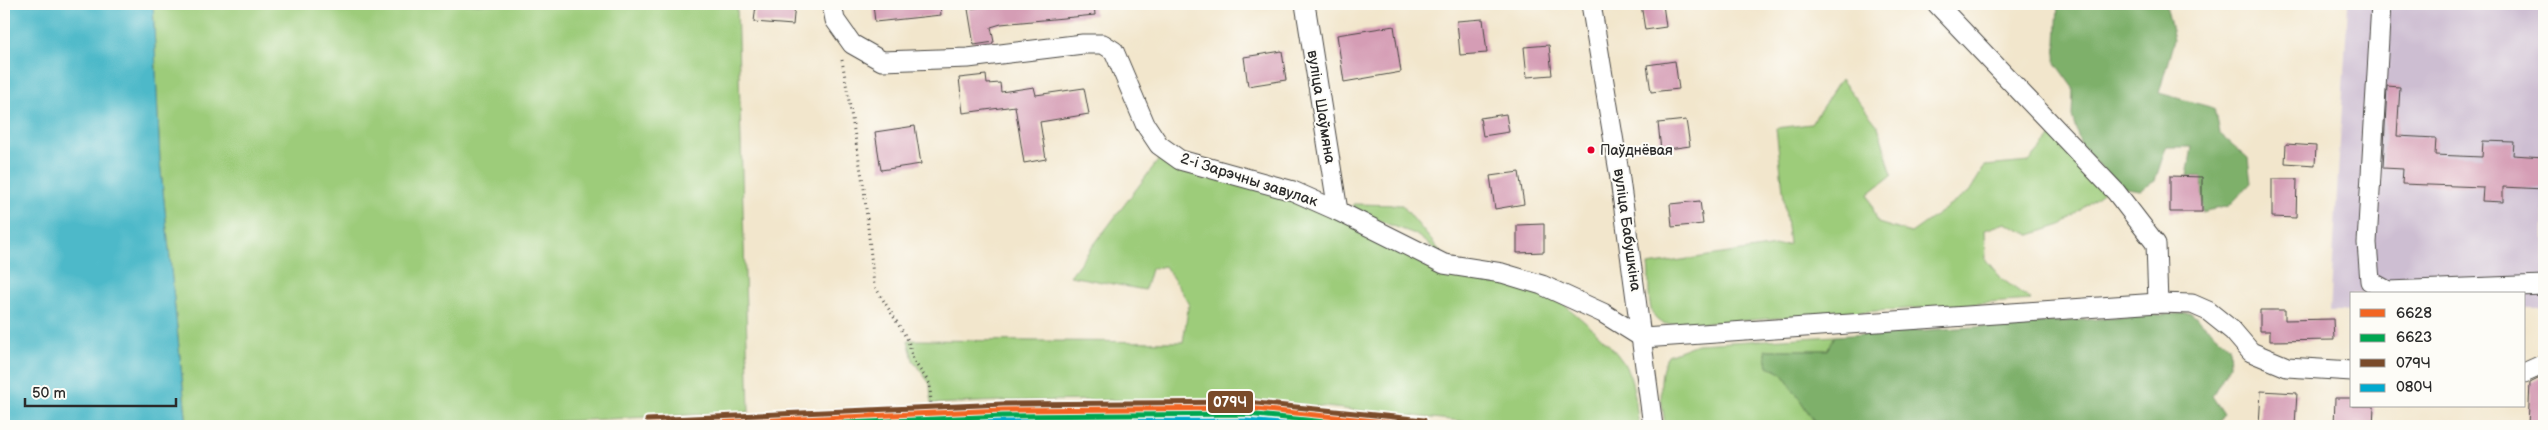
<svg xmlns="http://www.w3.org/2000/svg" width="2548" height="430" font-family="'Balsamiq Sans',sans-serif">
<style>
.industrial{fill:#cdbed2}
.green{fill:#9dcc7a;stroke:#647c52}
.forest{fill:#7eb06a;stroke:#546e4a}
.water{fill:#4db9c9;stroke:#3c727a}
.building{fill:#d59db5}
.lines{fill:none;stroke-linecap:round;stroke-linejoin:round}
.minor-casing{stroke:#494743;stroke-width:21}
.path{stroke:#494743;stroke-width:3;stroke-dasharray:1 4;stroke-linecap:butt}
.minor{stroke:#fff;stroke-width:19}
.rail-1-casing{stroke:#fdfcf7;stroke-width:9}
.rail-2-casing{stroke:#fdfcf7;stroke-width:9}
.rail-3-casing{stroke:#fdfcf7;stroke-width:9}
.rail-4-casing{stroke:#fdfcf7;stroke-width:9}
.rail-1{stroke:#f26522;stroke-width:5}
.rail-2{stroke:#00a651;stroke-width:5}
.rail-3{stroke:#7a4b2a;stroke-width:5}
.rail-4{stroke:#00a9ce;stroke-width:5}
.bus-dot{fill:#e4002b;stroke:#fdfcf7;stroke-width:2}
.labels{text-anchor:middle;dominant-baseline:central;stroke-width:4;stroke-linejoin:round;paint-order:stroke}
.bus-label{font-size:14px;fill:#2b2b2b;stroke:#fdfcf7;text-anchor:start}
.street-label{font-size:15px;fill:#2b2b2b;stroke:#fdfcf7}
.line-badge{stroke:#fdfcf7;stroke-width:2}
.badge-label{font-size:14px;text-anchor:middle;font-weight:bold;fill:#fff}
</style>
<rect width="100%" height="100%" fill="#fdfcf7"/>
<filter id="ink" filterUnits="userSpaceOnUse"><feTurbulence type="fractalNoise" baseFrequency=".02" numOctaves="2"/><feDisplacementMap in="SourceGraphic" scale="10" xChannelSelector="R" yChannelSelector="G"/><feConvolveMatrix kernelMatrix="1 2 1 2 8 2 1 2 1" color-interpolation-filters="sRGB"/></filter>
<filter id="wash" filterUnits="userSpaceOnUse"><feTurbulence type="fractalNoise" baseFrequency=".0096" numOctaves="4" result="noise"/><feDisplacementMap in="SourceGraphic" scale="20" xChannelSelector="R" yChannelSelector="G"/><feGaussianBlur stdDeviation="1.12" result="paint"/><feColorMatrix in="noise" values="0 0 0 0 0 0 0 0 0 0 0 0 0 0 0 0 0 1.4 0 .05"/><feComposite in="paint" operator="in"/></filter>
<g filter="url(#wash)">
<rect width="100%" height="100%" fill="#f2e6cc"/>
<polygon class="industrial" points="2348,4 2544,4 2544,307 2524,307 2524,294 2352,294 2352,311 2330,311"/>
<g class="green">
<polygon points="153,4 737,4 749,412 466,426 187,426 160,161"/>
<path d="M1841,79L1878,126L1892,175L1868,194L1878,223L1911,233L1969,192L1985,166L2029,162L2053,135L2106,190L2061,225L2030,235L2005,223L1985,230L1986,260L2002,279L2031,300L1680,325C1674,325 1666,325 1660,322C1644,313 1651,281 1648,265L1789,244L1776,128L1811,124Z"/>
<path d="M1160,158L1177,169L1291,197L1564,304C1584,322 1608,340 1623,362C1635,380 1636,406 1639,426H1484L1461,421L1247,399L1003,401L931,404L930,384L913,360L908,340L1183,342L1189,303L1165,266L1151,269L1145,290L1070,276Z"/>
<polygon points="1353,204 1402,205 1446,258 1415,234 1355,212"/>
<path d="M1835,336L1827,350H1766L1768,366L1783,374L1814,421L1826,426H1665C1662,401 1656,378 1668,355L1697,344Z"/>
<polygon points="1212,417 1211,426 869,426 1003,420"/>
</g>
<g class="forest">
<polygon points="2058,4 2166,4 2174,40 2159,93 2214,108 2219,133 2248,158 2251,183 2229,206 2202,212 2202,177 2187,176 2192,147 2166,147 2155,181 2140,190 2120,187 2081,146 2072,116 2073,88 2055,63"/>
<polygon points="2191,313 2229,346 2230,365 2212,396 2224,414 2218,426 1826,426 1814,421 1783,374 1768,366 1765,350 1827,350 1835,336"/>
</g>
<polygon class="water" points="4,4 153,4 160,161 187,426 4,426"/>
<g id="blocks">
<g class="building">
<polygon points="756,4 795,4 793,25 754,22"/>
<polygon points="873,4 940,4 941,15 875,22"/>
<polygon points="1003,4 1094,4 1095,15 1001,24 991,27 994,42 974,45 968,9"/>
<polygon points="1641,4 1663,4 1666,27 1645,30"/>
<polygon points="1483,19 1487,53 1460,55 1457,21"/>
<polygon points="1394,26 1401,72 1344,82 1337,35"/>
<polygon points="1549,45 1552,75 1527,77 1524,47"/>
<polygon points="1282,51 1286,80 1248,86 1244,57"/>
<polygon points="1675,61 1679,89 1651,92 1647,65"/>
<polygon points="986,75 987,84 1000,83 1001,92 1034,87 1036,95 1084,88 1089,114 1040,122 1046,159 1024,163 1015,106 963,113 959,78"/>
<polygon points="2387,86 2400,87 2397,136 2436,138 2435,155 2482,157 2483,141 2514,142 2513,155 2544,157 2544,189 2503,187 2503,202 2482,201 2483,187 2402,184 2403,169 2383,168"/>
<polygon points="1506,114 1509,132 1483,136 1480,118"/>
<polygon points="1686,120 1690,146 1661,150 1658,123"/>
<polygon points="915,126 921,164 881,170 875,132"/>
<polygon points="2286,144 2316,146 2315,165 2285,163"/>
<polygon points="1519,172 1524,204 1495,209 1490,176"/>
<polygon points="2170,176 2202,177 2202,212 2170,212"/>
<polygon points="2272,179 2297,179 2296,218 2272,217"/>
<polygon points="1700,201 1703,224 1672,227 1670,204"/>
<polygon points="1544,224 1544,252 1517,253 1517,225"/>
<polygon points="2260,310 2285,310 2285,320 2333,319 2334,340 2270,341 2270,331 2260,331"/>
<polygon points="2544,376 2544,426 2528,426 2530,383"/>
<polygon points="2261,391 2297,393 2295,426 2259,426"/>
<polygon points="2335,398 2352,398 2352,406 2374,406 2373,426 2334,426"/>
</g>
</g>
</g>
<g filter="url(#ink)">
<use href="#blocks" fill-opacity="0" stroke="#494743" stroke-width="1"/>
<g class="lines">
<g class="minor-casing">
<g id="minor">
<polyline points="832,4 835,20 852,44 882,61 968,58 1083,44 1103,44 1114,51 1145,124 1159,145 1180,160 1293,191 1338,211 1444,264 1502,273 1542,285 1603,313 1643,338"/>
<polyline points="1305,4 1338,211"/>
<polyline points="1591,4 1619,172 1653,426"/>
<polyline points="1937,4 2116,192 2156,244 2158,303"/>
<polyline points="2381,4 2367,243 2370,281 2388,291 2544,285"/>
<polyline points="1643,338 2158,303 2192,304 2208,311 2233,331 2251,352 2287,367 2352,371"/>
<polyline points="2524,373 2544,364"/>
</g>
</g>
<polyline class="path" points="842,60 864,189 874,285 908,340 913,360 930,384 931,404 928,413 922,420 909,426"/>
<use href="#minor" class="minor"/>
<g class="rail-1-casing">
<polyline id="rail-1" points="647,426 1003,410 1247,408 1423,426"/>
</g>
<g class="rail-2-casing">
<polyline id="rail-2" points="781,426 1003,416 1247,414 1364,426"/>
</g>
<g class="rail-3-casing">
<polyline id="rail-3" points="647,420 1003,404 1247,402 1424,420"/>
</g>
<g class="rail-4-casing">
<polyline id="rail-4" points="920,426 1003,422 1246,421 1303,426"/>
</g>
<use href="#rail-1" class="rail-1"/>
<use href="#rail-2" class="rail-2"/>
<use href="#rail-3" class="rail-3"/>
<use href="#rail-4" class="rail-4"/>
</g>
</g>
<circle class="bus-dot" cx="1591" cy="150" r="4.5"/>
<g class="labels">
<g class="bus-label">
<text x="1600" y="150">Паўднёвая</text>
</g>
<g class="street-label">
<text transform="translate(1321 107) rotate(81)">вуліца Шаўмяна</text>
<text transform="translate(1249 180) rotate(18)">2-і Зарэчны завулак</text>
<text transform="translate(1627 230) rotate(82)">вуліца Бабушкіна</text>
</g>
</g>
<rect class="line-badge" x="1207" y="390" width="47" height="24" rx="5" fill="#7a4b2a"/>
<g class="badge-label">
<text x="1230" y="407">079Ч</text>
</g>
<rect width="2548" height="430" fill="none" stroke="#fdfcf7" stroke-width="20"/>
<rect x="2350" y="292" width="175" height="115" fill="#fdfcf7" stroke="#a9a8a5"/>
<rect x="2360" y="309" width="25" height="8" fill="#f26522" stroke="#a9a8a5"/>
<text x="2396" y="318" font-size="15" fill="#2b2b2b">6628</text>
<rect x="2360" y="334" width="25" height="8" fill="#00a651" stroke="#a9a8a5"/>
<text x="2396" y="342" font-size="15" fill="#2b2b2b">6623</text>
<rect x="2360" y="359" width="25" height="8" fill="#7a4b2a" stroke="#a9a8a5"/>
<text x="2396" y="368" font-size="15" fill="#2b2b2b">079Ч</text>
<rect x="2360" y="384" width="25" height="8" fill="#00a9ce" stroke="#a9a8a5"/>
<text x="2396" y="392" font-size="15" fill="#2b2b2b">080Ч</text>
<path d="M25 398v8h151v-8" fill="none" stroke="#2b2b2b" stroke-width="2.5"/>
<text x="32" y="398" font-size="15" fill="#2b2b2b" stroke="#fdfcf7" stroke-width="4" paint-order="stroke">50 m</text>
</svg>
